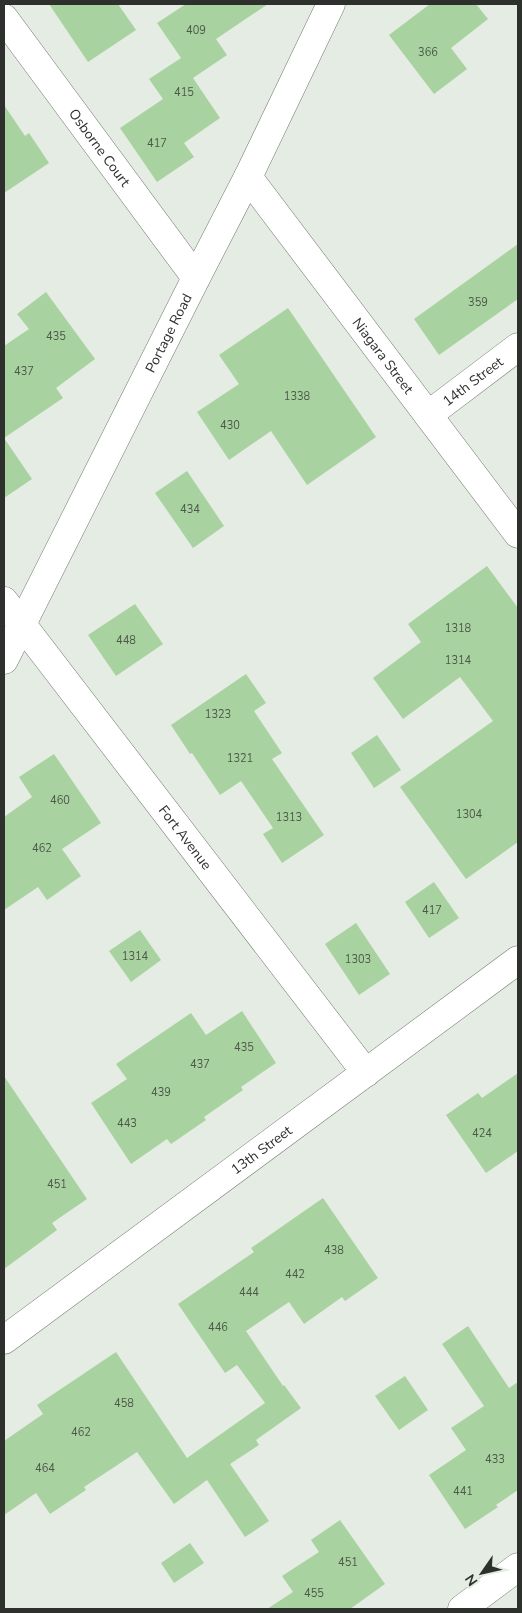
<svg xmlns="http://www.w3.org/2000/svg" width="522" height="1613" font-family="'Nunito Sans',sans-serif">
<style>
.building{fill:#a9d2a1}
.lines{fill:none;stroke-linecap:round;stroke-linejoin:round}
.street-casing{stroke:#747b73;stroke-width:29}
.secondary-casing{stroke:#747b73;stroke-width:29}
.street{stroke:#fff;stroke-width:28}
.secondary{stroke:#fff;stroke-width:28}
.labels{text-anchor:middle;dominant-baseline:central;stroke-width:4.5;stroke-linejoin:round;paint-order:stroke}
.number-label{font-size:11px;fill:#4c5849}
.street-label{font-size:14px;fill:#2d302c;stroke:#e5ece3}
</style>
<rect width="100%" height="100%" fill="#e5ece3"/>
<g class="building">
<polygon points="49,4 118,4 136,30 88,62"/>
<polygon points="186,4 268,4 216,39 227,55 193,78 220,118 184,143 194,157 157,182 120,128 163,99 149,79 181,58 157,23"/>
<polygon points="430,4 476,4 488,19 451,48 467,69 434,94 389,35"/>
<polygon points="4,105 25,136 29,133 49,163 4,193"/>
<polygon points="518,244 518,299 439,355 414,319"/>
<polygon points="46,292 95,359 56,388 63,398 4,438 32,479 4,498 4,346 29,329 17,314"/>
<polygon points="288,308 376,437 307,485 271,431 229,460 197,412 239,384 219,355"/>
<polygon points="187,471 224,526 193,548 155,493"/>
<polygon points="487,566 518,608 518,842 466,879 400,787 493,721 460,677 403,719 373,678 421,642 408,624"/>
<polygon points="135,604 163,644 116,676 88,635"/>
<polygon points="246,674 266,703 254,711 282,753 272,759 324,835 282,863 263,834 273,828 241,781 220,795 192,753 190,754 171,725"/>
<polygon points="377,735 401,770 374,788 351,753"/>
<polygon points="54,754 101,823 62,849 81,876 47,900 38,887 4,910 4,817 32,797 19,777"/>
<polygon points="434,882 459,918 429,938 405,902"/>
<polygon points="356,923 390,974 359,995 325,944"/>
<polygon points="140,930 161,960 131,982 109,951"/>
<polygon points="242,1011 276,1063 241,1087 243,1090 204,1117 206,1120 171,1144 167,1139 131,1164 91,1103 127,1079 116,1064 191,1013 206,1035"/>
<polygon points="518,1073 518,1151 486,1173 446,1115 478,1093 482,1098"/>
<polygon points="4,1076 87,1199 52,1223 57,1230 4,1269"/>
<polygon points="323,1198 378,1278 345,1301 342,1297 304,1324 289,1302 246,1331 283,1386 284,1385 301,1408 256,1440 259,1445 230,1464 269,1521 245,1537 207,1480 174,1504 137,1452 84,1487 86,1490 50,1514 36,1493 4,1515 4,1441 43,1414 37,1405 116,1352 187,1458 265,1403 237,1365 225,1373 178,1304 254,1252 251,1248"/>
<polygon points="468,1326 509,1388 518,1382 518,1490 496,1505 498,1507 465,1529 429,1475 466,1450 451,1428 484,1406 442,1344"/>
<polygon points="405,1376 428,1410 399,1430 375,1396"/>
<polygon points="340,1520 385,1584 350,1609 267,1609 293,1592 282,1576 319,1552 311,1540"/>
<polygon points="190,1543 204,1563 174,1583 161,1563"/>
</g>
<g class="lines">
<g class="street-casing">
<g id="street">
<path id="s1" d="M4,18L196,278"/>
<path id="s2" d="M428,415L518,347"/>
<path id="s3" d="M4,601L366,1073"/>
<path id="s4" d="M4,1340L518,960"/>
<polyline points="462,1609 518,1567"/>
</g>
</g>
<g class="secondary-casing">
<g id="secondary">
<path id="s5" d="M248,177L518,534"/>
<path id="s6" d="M4,660L196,278L248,177L331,4"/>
</g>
</g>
<use href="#street" class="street"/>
<use href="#secondary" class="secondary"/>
</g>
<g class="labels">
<g class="number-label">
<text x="196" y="30">409</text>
<text x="428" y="52">366</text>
<text x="184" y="92">415</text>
<text x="157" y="143">417</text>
<text x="478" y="302">359</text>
<text x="56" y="336">435</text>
<text x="24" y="371">437</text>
<text x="297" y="396">1338</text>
<text x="230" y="425">430</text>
<text x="190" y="509">434</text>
<text x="458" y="628">1318</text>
<text x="126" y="640">448</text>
<text x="458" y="660">1314</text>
<text x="218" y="714">1323</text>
<text x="240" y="758">1321</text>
<text x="60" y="800">460</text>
<text x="469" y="814">1304</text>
<text x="289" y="817">1313</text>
<text x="42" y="848">462</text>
<text x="432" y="910">417</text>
<text x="135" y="956">1314</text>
<text x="358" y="959">1303</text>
<text x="244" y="1047">435</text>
<text x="200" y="1064">437</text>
<text x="161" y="1092">439</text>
<text x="127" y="1123">443</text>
<text x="482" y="1133">424</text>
<text x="57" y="1184">451</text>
<text x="334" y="1250">438</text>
<text x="295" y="1274">442</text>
<text x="249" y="1292">444</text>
<text x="218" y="1327">446</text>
<text x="124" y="1403">458</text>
<text x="81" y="1432">462</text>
<text x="495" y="1459">433</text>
<text x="45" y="1468">464</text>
<text x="463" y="1491">441</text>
<text x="348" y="1562">451</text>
<text x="314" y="1593">455</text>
</g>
<g class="street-label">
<text stroke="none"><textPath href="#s1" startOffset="161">Osborne Court</textPath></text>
<text stroke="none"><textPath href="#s6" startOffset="366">Portage Road</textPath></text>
<text stroke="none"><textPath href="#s5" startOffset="224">Niagara Street</textPath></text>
<text stroke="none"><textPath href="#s2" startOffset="56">14th Street</textPath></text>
<text stroke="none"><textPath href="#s3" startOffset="298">Fort Avenue</textPath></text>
<text stroke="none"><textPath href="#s4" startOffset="320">13th Street</textPath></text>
</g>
</g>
<rect width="522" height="1613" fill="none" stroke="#2d302c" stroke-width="10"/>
<g transform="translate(482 1573) rotate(236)" stroke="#e5ece3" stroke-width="4" paint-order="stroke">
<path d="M0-4L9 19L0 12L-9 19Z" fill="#2d302c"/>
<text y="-8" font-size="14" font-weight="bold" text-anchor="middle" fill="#2d302c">N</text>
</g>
</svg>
